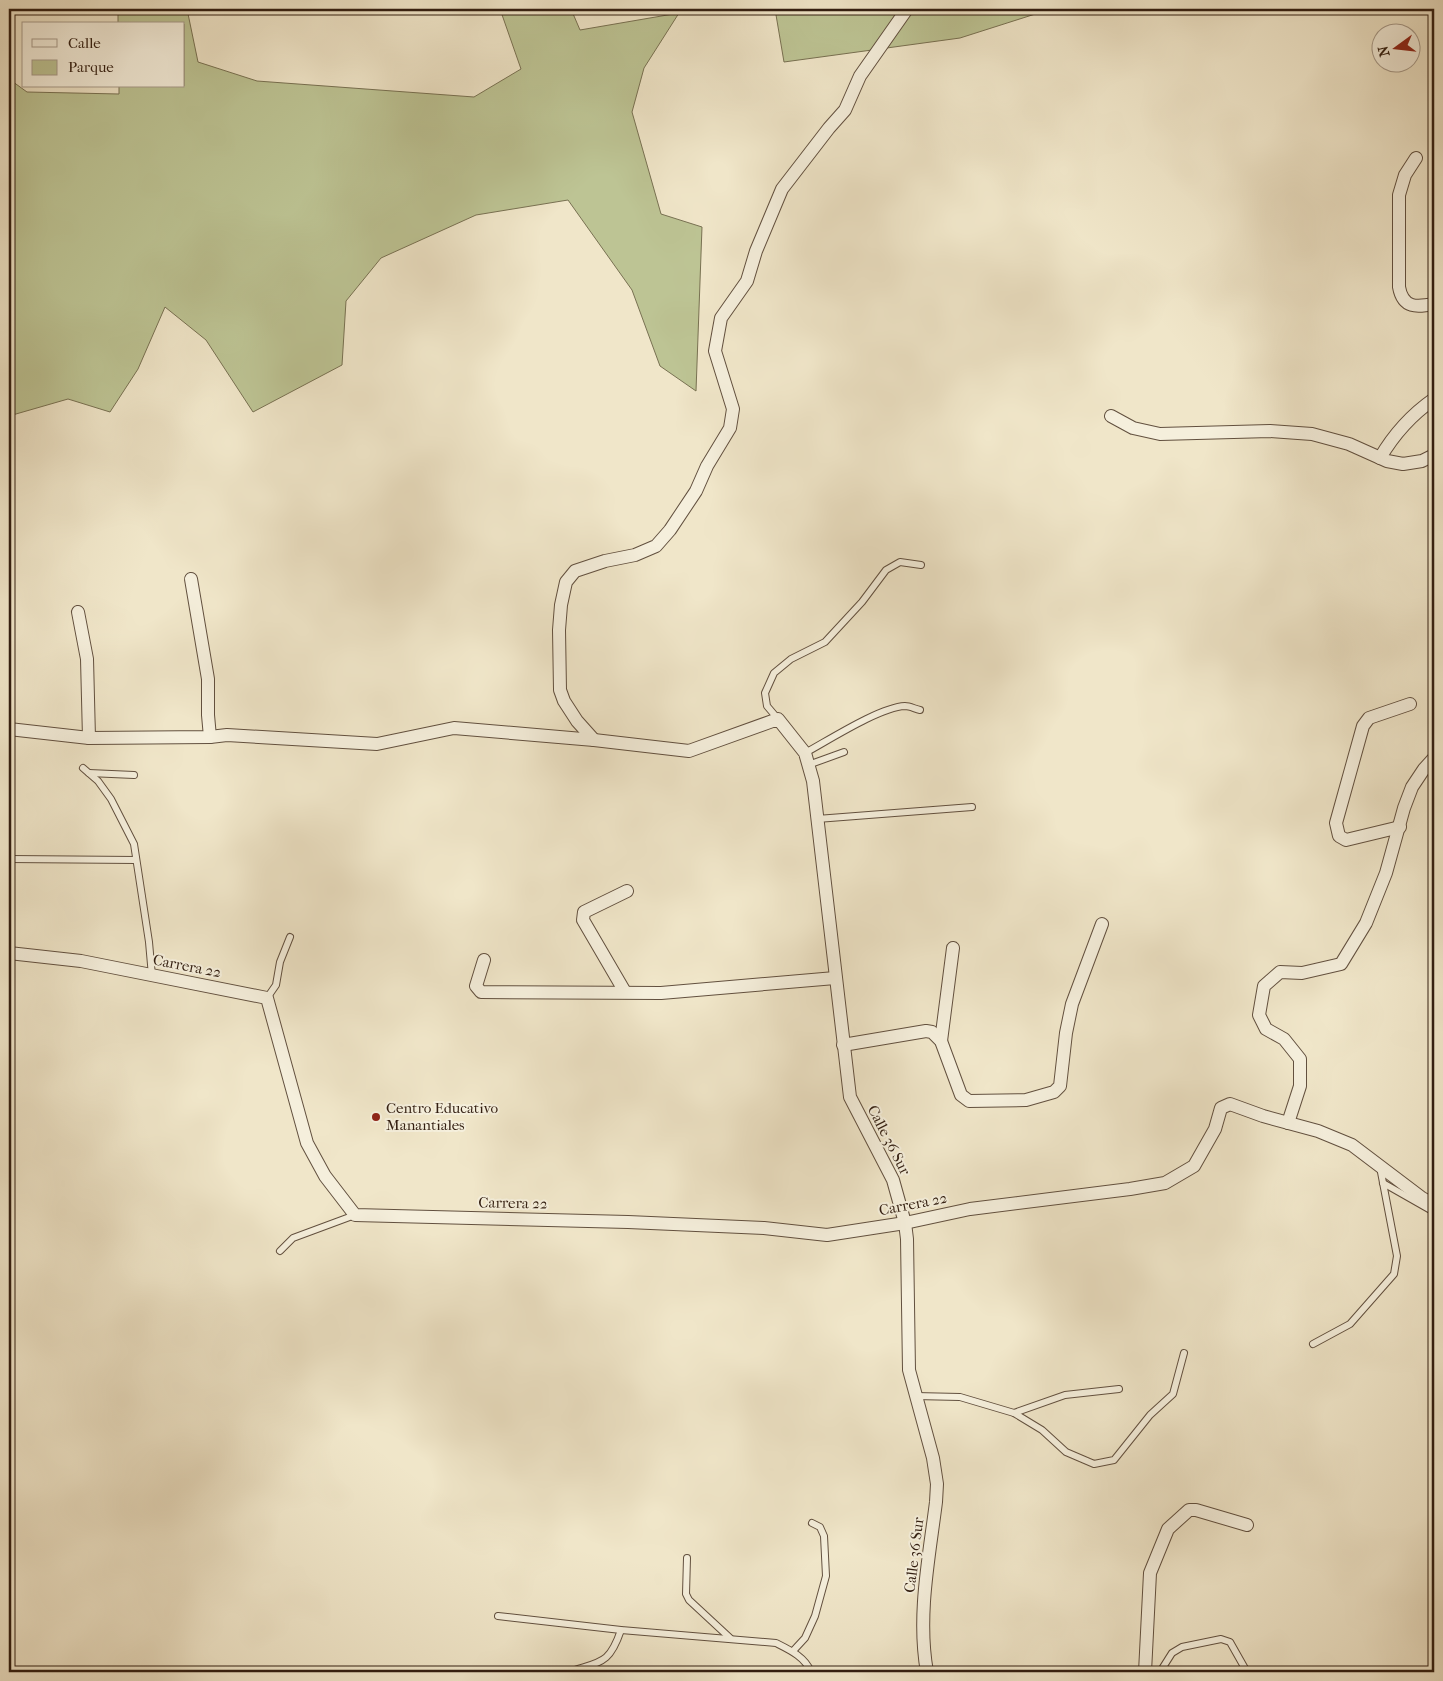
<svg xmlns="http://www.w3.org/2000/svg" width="1443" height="1681" font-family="'IM FELL French Canon',serif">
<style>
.green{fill:#bdc494;stroke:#787152}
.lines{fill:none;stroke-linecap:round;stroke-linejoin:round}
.service-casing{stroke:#62503f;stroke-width:8}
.minor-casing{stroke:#62503f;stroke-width:14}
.service{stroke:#f5efdc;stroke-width:6}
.minor{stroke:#f5efdc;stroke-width:12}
.poi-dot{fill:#8f2418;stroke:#f5efdc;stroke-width:2}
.labels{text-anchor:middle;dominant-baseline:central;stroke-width:4;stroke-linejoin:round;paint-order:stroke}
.street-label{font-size:15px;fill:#321e11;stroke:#f5efdc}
.poi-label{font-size:15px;fill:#321e11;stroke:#f5efdc;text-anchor:start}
</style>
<rect width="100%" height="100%" fill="#f0e6c9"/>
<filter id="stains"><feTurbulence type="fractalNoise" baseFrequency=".004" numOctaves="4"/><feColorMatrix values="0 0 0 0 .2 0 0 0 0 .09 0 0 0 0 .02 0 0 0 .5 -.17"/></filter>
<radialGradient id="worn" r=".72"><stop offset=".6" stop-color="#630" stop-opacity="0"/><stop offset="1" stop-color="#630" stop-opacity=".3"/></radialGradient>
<g class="green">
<polygon points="118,9 187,9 198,62 257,81 474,97 521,69 500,9 571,9 580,30 679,13 644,68 632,112 661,214 702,227 696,391 660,366 632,290 568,200 476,215 381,258 346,301 342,365 253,412 206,340 165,307 138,369 110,412 68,399 9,416 9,79 27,92 119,94 119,86 184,86 184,24 118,24"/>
<polygon points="775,9 1051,9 960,38 784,62"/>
</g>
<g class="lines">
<g class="service-casing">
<g id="service">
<polyline points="778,719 767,706 765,693 774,673 791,659 825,642 862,602 886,570 900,562 921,565"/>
<path d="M805,753C829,740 880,707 905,706C910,706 915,709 920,710"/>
<polyline points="808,765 844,752"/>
<polyline points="83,768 98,781 111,799 134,844 149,942 152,976"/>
<polyline points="89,773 134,775"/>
<polyline points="817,819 972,807"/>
<polyline points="9,859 136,860"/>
<polyline points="267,998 276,985 280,962 290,937"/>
<polyline points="1383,1183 1434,1212"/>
<polyline points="280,1251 293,1238 355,1215"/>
<polyline points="1313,1344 1350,1324 1394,1274 1397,1256 1380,1167"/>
<polyline points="915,1396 960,1397 1014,1413 1042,1430 1066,1452 1094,1464 1114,1460 1150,1415 1173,1394 1184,1353"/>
<polyline points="1014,1413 1065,1395 1119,1389"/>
<polyline points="687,1558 686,1594 689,1600 730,1638"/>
<path d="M498,1616L621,1630L776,1643C790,1650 805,1657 811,1672"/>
<polyline points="793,1651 805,1638 815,1616 826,1576 824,1536 820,1527 812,1523"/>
<path d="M569,1672C601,1661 609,1665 621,1630"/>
<polyline points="1160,1672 1172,1653 1182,1647 1221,1639 1230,1642 1247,1672"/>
</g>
</g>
<g class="minor-casing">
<g id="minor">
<path d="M1416,158L1405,175L1399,195V287C1403,309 1417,307 1434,304"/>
<polyline points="1111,416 1133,428 1160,434 1270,431 1312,434 1349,444 1387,461 1403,464 1422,461 1434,455"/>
<path d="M1380,458C1394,434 1411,415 1434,399"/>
<polyline points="191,579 208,679 208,715 210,737"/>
<polyline points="78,612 87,659 89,738"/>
<path d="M9,729L89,738L210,737L227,735L377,744L454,728L594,740L689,751L778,719L805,753L813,781L850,1097L893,1180L905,1223L907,1239L909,1370L933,1458L937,1484L936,1502C929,1558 917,1616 927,1672"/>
<polyline points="594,740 577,721 564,701 560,690 559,630 561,605 566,582 575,571 605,561 635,555 656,546 670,530 696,491 707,466 730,428 733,409 715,351 721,318 747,281 756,251 782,189 829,128 845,110 860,76 907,9"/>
<polyline points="1400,827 1346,840 1339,836 1336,823 1363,726 1369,718 1410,704"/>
<polyline points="9,953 81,961 267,998 307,1143 325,1176 355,1215 628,1222 764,1228 827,1235 905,1223 970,1209 1130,1189 1165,1183 1194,1166 1215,1129 1221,1108 1230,1104 1263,1116 1318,1131 1352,1145 1422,1198 1434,1205"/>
<polyline points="484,960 476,986 481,992 661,993 835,978"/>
<polyline points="625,992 583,920 584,912 627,891"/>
<polyline points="941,1041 953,948"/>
<polyline points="843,1045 926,1031 932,1032 941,1041 961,1095 969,1101 1026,1100 1054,1092 1060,1086 1066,1033 1072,1004 1102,924"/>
<polyline points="1288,1123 1300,1086 1300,1059 1284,1039 1266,1029 1259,1015 1264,986 1280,972 1302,973 1341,964 1366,923 1386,873 1404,808 1412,787 1424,769 1434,758"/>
<polyline points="1145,1672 1150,1573 1168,1529 1189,1510 1196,1510 1247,1525"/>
</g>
</g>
<use href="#service" class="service"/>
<use href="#minor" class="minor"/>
</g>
<circle class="poi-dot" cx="376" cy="1117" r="5"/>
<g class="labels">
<g class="street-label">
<text transform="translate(187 966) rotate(11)">Carrera 22</text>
<text transform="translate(889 1140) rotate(63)">Calle 36 Sur</text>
<text transform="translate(513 1203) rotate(1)">Carrera 22</text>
<text transform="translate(913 1204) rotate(-11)">Carrera 22</text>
<text transform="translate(914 1555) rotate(-83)">Calle 36 Sur</text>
</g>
<g class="poi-label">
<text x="386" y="1108">Centro Educativo<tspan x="386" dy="17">Manantiales</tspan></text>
</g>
</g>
<rect width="1443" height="1681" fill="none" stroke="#f0e6c9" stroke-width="30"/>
<rect x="10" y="10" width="1423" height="1661" fill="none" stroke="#321e11" stroke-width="2.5"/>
<rect x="15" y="15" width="1413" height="1651" fill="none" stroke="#321e11"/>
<rect x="22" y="22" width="162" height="65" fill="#f5efdc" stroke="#a79b8b"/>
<rect x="32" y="39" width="25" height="8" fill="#f5efdc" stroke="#a79b8b"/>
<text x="68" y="48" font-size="15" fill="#321e11">Calle</text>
<rect x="32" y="60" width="25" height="15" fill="#bdc494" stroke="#a79b8b"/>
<text x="68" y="72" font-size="15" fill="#321e11">Parque</text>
<g transform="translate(1396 48) rotate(255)"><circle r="24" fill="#f5efdc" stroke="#a79b8b"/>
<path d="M0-4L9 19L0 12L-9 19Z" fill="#8f2418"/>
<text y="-8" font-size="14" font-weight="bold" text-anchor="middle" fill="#321e11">N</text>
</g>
<rect width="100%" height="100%" filter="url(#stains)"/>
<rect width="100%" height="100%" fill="url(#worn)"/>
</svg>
